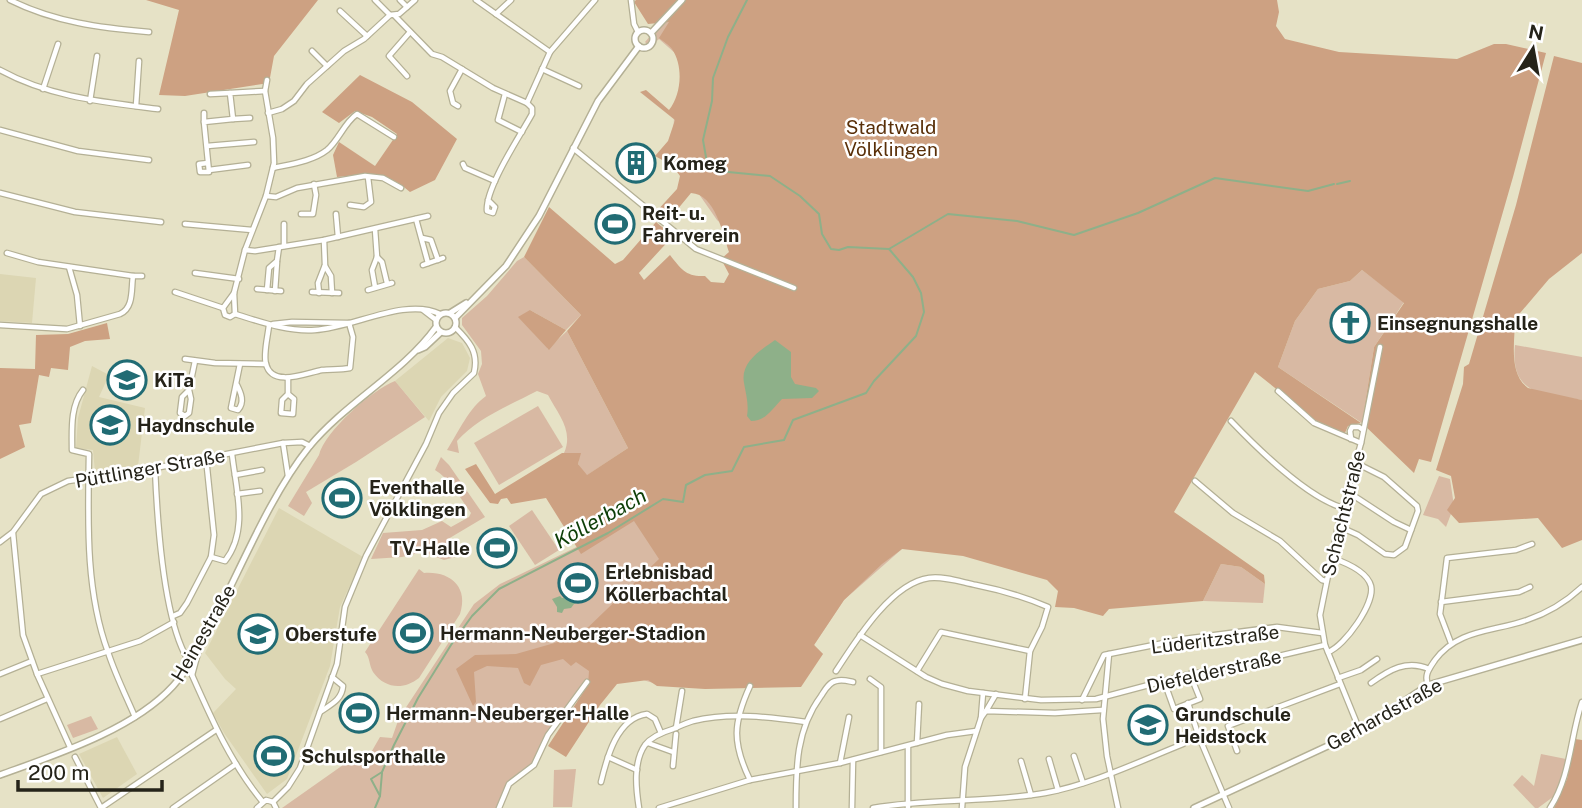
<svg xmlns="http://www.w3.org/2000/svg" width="1582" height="808" font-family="'Public Sans',sans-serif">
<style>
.built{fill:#dcd6b3}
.green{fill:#d8b9a3}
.forest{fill:#cda182}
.water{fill:#8eb089}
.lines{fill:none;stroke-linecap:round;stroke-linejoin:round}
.stream{stroke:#8eb089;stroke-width:2}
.street-casing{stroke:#b4b095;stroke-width:7}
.secondary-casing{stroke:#b4b095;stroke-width:8}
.street{stroke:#fff;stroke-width:4.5}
.secondary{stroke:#fff;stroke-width:5}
.labels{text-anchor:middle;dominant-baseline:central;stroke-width:5;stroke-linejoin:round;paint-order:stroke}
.park-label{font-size:19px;fill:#592f08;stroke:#fff}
.poi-label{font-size:19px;font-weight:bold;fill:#252319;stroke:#fff;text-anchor:start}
.street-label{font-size:19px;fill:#252319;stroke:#fff}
.water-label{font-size:21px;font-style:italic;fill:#0d3e07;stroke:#fff}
</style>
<rect width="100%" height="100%" fill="#e6e2c6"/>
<g class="built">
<polygon points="0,274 36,278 32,323 0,321"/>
<polygon points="448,338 462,343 470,358 467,371 441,397 429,421 395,381"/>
<polygon points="92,366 109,375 99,397 145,408 138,466 95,472 93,450 76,448 78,418"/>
<polygon points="279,508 363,557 340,607 330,666 287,779 267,794 224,733 213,713 236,689 225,679 205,653"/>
<polygon points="117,737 137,774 103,798 79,754"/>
</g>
<g class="green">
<path d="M682,0L902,549L844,600L814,645L823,654L672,686C651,686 624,671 603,664L575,695L548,735L534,765L509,784L497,808H282L353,758L369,756L380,737L392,738L399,718L474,604L500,584L595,538L739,365L727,229L717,220L694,187L672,168L674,117L684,61L659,39L650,47L645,42Z"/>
<path d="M524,257L581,315L566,330L530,310L548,349L567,331L628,448L586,476L578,464L580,453H564C574,431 558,414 548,395L537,391C510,405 477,418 457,441L459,453L447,450C459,431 469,408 486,396L478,374L482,364L481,351L462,325V318L487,296L517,261Z"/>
<polygon points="1362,270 1404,302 1374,347 1362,423 1278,367 1295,321 1318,289 1350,281"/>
<path d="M1515,345L1582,357V400C1542,393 1510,396 1515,345Z"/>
<path d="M395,381L425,417L356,462L306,492L312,503L304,516L288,506L319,455C325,431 372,390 395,381Z"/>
<polygon points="538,406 563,447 499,485 474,443"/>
<path d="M441,457L449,465L485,517L448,539L459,556L444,560L423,552L402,557L371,559L383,533L422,530L442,521L451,527L469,517L471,513C461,499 450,479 435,470Z"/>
<polygon points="1439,476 1450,479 1454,506 1446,527 1438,519 1423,515"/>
<polygon points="532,510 559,550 535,565 509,526"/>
<polygon points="1221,564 1241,567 1265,584 1263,603 1203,601"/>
<path d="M419,569L424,573C450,571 469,587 460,614L419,678C404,690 385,689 373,672C369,665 370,657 365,652Z"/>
<polygon points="91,716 98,729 73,738 67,725"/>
<polygon points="1541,754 1566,759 1557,794 1538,808 1535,808 1513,785 1522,775 1534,786"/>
<polygon points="576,769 572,807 553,807 554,770"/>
</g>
<g class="forest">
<polygon points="146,0 318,0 274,56 269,83 185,96 159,95 179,10"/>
<path d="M636,0H1277L1279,12L1276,26L1285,39L1339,52L1457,59L1494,44H1506L1546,53L1513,177L1431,462L1419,459L1414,473L1362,423L1374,347L1404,303L1362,270L1350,281L1318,289L1295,321L1278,367L1361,423L1348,426L1344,435L1319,423L1255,372L1174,512L1264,575L1265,584L1241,567L1221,564L1203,601L1109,609L1103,616L1074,608L1055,607L1058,591L1047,580L963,556L902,549L882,564L844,600L814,645L823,654L801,687L705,689L657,686L648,680L617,684L600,705L566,757L548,746L588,685L589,671L576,662L571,666L563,659L541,665L530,686L524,683L518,668L487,666L474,672L476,702L473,706L456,669L475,655L516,654L579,636L659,559L634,521L581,554L546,498L511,504L507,498L501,499L498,504L490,503L465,469L476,464L495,494L562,453H581L578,464L587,475L628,448L567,331L581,315L524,257L549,207L615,264L623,260L656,222L673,236L639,273L644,280L670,255C681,269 686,277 705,276L711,282L724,283L729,274L721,259L729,252C723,234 715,194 691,193L667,222L655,213L677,189L680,176L673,166L655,156L668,141L675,120L640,92L646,90L669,110C681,95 684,67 672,49C669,45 663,41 659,38L669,22L648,24L634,2Z"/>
<path d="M1554,56L1582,63V253L1549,279L1515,319C1515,341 1508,373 1528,388L1582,400V540L1562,548L1538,518L1459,523L1447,510L1455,498L1451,476L1436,470L1463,384L1464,367L1469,364L1516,205Z"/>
<path d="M360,75L412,102L457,139L435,180L410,192C386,170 367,174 337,177L333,155L339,142L375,166L397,134L372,117L355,111L339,123L322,112Z"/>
<polygon points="530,310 566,330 549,350 518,317"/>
<polygon points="107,323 110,339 85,341 70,347 68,370 51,368 49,377 39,375 31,423 19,425 25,447 0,459 0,368 35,369 36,335 68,334"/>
<polygon points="1575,739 1582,740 1582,808 1554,808 1567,779"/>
</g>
<g class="water">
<path d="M775,340L791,352V377L795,384L816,388L819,391L812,398L782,399C772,409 766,421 751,421L747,416C749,404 746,395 744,383C740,362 761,350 775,340Z"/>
<polygon points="579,589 583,601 574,604 571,608 564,609 562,613 557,612 557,607 552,599 560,596 562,598 567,598 569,593"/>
</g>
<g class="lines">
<g class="stream">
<polyline points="1337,184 1350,181"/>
<polyline points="889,249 948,214 1017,221 1074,235 1138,213 1215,178 1308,191 1334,184"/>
<polyline points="380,796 382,773"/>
<polyline points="375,808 380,796 371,779 382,772 394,745 418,698 451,645 472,616 499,589 608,533 663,499 683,502 686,485 705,475 732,471 744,447 784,440 793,420 866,393 874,381 916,336 924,312 921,293 913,277 889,249 848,247 839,250 831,249 822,234 819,214 800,196 770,176 718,171 707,163 703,140 712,101 713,78 728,37 747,0"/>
</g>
<g class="street-casing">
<g id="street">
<path d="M10,0C54,22 101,28 149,32"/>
<polyline points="375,0 390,15"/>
<polyline points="400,0 407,7"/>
<polyline points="476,0 550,52"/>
<polyline points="631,0 634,24 638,32"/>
<polyline points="340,11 367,36"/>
<polyline points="496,14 511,0"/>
<polyline points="395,16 432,54 442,57 493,88 527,103 550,52 595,0"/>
<polyline points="312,51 327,66"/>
<polyline points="542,69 579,86"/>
<path d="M0,70C49,97 103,102 158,109"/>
<polyline points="407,76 389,56 410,32"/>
<polyline points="43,89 58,44"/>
<polyline points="210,94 230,93"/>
<polyline points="505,94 498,120 522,132"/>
<polyline points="90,101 97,56"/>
<polyline points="136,106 139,61"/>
<polyline points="458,106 453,103 450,91 462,69"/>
<polyline points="204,113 204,122"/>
<polyline points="268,113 282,109 294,101 307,84 344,51 364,39 390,15 399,14 415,0"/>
<polyline points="233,119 250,118"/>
<polyline points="0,130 78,151 149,160"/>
<polyline points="207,146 254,142"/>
<polyline points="573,148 696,249 794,288"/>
<polyline points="208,163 199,164 200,172 209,172 204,122 233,119 230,93 265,91"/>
<polyline points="463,164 465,168 495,181"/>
<path d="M273,168C291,164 313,161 327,150C339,140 344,123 357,114L394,137"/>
<polyline points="209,170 248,165"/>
<polyline points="0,193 75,212 161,222"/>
<polyline points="266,196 276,197 297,188 365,176 383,178 401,188"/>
<path d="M488,200L495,207L493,213L487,211C485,188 520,136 532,114V108L527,103"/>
<polyline points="350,205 364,207 371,202 368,177"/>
<polyline points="301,214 313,214 316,195 314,184"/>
<polyline points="336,214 338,237"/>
<polyline points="416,219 428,263"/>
<polyline points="185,224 252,230"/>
<polyline points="284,224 284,246"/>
<polyline points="375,229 377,257 372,270 375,287"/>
<polyline points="422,238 431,240 438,260"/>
<polyline points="245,250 255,251 324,240 428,216"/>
<polyline points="7,253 38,262 133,276"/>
<polyline points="377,257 382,262 387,283"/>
<polyline points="423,265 443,258"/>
<polyline points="325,266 331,276 332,293"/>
<polyline points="69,267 77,295 80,326"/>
<polyline points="195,273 239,279"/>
<polyline points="257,289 281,291"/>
<polyline points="267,290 269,268 277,261 279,247"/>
<polyline points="368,290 392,283"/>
<polyline points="275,291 277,262"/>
<polyline points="175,292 223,308"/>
<polyline points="312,292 339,293"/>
<path d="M234,293L223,308L225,315L230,317L235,314C261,322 288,332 315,330C353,328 405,297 440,314"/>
<polyline points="319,293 318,283 325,265 324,240"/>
<polyline points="423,310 436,320"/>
<polyline points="235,314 234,293 245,250 266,196 274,163 273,138 265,91 267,80"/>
<polyline points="273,324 292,322 348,323"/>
<path d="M0,325L67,329L120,314C134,308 131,289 133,276H142"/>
<path d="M269,325C268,336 263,354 266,364C272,388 306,373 322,370C331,369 340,370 350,368L353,337L349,323"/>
<polyline points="185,359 215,363 266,364"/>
<path d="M237,385C241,393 245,402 238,410L231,408L240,364"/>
<path d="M83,390C70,406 72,430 72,450L89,454C88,519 85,590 108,652C115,674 126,696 135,717"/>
<polyline points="189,390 191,399 189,413 185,416 180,413 182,397 189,390 195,361"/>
<polyline points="1278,391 1314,423 1361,443"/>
<polyline points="288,394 294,399 293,414 281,413 282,400 288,394 288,378"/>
<path d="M1231,421C1258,449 1306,497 1343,508"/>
<polyline points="1351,439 1350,431 1352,427 1359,427 1363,430"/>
<polyline points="283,443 288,476"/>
<path d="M155,468C157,516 163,624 190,663"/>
<polyline points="235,475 262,470"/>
<polyline points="1195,481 1233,513 1280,541 1322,580 1326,581"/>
<polyline points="1348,492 1394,522 1411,530"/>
<polyline points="237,494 260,491"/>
<polyline points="1338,526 1358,535 1385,554 1394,555 1405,547 1418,511 1417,506 1384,477 1356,463"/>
<polyline points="13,533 23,635 37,674 70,747"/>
<polyline points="0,542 13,532 41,494 68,481 155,468 283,443 302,442 310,446"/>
<path d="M211,557L225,561C249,530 236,490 232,454"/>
<polyline points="1441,602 1519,592 1530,587"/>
<polyline points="173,616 180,613 187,603 211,557 214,535 206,458"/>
<polyline points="860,635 926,677 942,684 968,691 1041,700 1096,699 1190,674 1228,668 1325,645"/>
<polyline points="1451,643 1440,614 1447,558 1516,550 1532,544"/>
<path d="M1328,652C1345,646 1375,603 1371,586C1367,571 1344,562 1332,558"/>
<polyline points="1109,654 1103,719 1107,756 1118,808"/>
<path d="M188,666C209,713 229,761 262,801"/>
<path d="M836,671C855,642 891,583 929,578C944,576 961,582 976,585C1001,590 1025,597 1048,607L1042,627L1030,651L1025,699"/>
<polyline points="917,671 941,632 1030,651"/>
<polyline points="0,674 32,661"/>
<polyline points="37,674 140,641 174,622"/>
<polyline points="192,675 198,653"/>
<polyline points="1338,678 1361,670 1377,659"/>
<polyline points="870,679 881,687 881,752"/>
<polyline points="1164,681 1174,709 1200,699 1190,674"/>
<path d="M1371,683C1389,670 1407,659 1429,669"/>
<path d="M1428,685C1424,675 1429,669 1435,660C1458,629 1493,632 1527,620C1548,613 1566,602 1582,587"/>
<polyline points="1082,700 1104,655 1184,639 1277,627 1322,633"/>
<polyline points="1188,703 1199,737 1229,808"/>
<polyline points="986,711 996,694"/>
<path d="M320,712C330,705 342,700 343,686L332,677"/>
<polyline points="981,718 986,711 1055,713 1102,710"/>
<polyline points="0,719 47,699"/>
<polyline points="676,728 682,691"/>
<polyline points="1360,731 1325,645 1320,615 1338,526 1361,443 1380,347"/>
<polyline points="648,743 673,752"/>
<polyline points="917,743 919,704"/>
<polyline points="908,746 908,808"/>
<polyline points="1237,751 1228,726 1340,684"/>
<polyline points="1074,756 1083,783"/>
<polyline points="75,757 101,808 216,730"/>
<polyline points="608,757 637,770"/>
<polyline points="1049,759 1058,790"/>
<polyline points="1021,761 1031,795"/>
<polyline points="840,763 849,717"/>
<polyline points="673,766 676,734"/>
<path d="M750,780C732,743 733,723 750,686"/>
<path d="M601,782C607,757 617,718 647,714L655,719L661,733"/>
<path d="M273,802L288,787L300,768L337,664L345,607L366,556L426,444L439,413L453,393L474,373C479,352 469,341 455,327"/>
<polyline points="173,808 236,764"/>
<polyline points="257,808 266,800 273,802 276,808"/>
<polyline points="499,808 509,784 534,765 548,735 587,682"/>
<path d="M639,808C636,789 633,762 645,745C652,736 663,732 673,729C680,726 686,723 693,721C730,712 769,717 806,722"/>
<polyline points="659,808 750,780 840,763 947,735 976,731"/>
<path d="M796,808C796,767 796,730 821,696C825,690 829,682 836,681C842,679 848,681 853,682"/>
<polyline points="852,808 853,760"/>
<path d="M873,808C930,798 988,803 1045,793C1093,784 1138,762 1183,744"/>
<polyline points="962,808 965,767 981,718 983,693"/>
<path d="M1550,808C1571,776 1570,737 1582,702"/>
</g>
</g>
<g class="secondary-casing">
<g id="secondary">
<circle cx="644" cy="39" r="9"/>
<polyline points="651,33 682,0"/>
<circle cx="446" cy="323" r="10"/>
<polyline points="450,313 466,303"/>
<polyline points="455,318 506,266 539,216 598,101 639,46"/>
<polyline points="418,350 425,347 441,332"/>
<path d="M0,775C55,755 133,730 173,686C192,665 204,639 217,614C244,561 272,493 309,447C346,402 402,374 436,327"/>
<polyline points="1194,808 1360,731 1428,685 1582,640"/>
</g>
</g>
<use href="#street" class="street"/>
<use href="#secondary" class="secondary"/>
</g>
<defs>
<g id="building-ring" transform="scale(2.0125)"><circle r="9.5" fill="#fff" stroke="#216c74" stroke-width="1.5"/><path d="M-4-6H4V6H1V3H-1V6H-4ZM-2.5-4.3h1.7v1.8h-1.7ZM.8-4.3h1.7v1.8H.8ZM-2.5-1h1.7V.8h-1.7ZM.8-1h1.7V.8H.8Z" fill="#216c74"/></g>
<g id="stadium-ring" transform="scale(2.0125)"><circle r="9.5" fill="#fff" stroke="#216c74" stroke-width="1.5"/><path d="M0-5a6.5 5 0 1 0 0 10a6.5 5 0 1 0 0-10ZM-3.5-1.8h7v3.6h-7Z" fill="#216c74"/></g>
<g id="church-ring" transform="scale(2.0125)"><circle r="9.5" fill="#fff" stroke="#216c74" stroke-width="1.5"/><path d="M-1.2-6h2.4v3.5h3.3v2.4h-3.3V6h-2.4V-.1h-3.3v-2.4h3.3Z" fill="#216c74"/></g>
<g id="school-ring" transform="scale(2.0125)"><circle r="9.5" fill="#fff" stroke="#216c74" stroke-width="1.5"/><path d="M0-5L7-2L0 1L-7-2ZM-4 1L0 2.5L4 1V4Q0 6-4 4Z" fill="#216c74"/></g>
</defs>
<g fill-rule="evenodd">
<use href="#building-ring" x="636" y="163"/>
<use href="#stadium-ring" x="615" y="224"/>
<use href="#church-ring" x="1350" y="323"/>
<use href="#school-ring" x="127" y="380"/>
<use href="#school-ring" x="110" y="425"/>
<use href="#stadium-ring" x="342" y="498"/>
<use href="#stadium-ring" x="497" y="548"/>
<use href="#stadium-ring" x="578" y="583"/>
<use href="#stadium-ring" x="413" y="633"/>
<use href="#school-ring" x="258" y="634"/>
<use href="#stadium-ring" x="359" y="713"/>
<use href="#school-ring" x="1148" y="725"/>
<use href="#stadium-ring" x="274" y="756"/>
</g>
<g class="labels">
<g class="park-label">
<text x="891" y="127">Stadtwald<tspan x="891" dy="22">Völklingen</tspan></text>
</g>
<g class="poi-label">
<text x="663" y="163">Komeg</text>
<text x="642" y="213">Reit- u.<tspan x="642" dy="22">Fahrverein</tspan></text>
<text x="1377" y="323">Einsegnungshalle</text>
<text x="154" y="380">KiTa</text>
<text x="137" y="425">Haydnschule</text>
<text x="369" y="487">Eventhalle<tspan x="369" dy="22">Völklingen</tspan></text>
<text x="470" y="548" text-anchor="end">TV-Halle</text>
<text x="605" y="572">Erlebnisbad<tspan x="605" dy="22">Köllerbachtal</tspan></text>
<text x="440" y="633">Hermann-Neuberger-Stadion</text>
<text x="285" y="634">Oberstufe</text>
<text x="386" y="713">Hermann-Neuberger-Halle</text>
<text x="1175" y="714">Grundschule<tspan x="1175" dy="22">Heidstock</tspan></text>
<text x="301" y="756">Schulsporthalle</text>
</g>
<g class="street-label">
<text transform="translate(150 468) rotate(-10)">Püttlinger Straße</text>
<text transform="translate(1343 513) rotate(-76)">Schachtstraße</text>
<text transform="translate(203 633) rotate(-60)">Heinestraße</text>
<text transform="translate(1215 639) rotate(-7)">Lüderitzstraße</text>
<text transform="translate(1214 671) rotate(-13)">Diefelderstraße</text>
<text transform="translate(1384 714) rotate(-29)">Gerhardstraße</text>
</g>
<g class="water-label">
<text transform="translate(600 518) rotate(-29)">Köllerbach</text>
</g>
</g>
<g transform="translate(1533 49) rotate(11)" stroke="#ffffff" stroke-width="5" paint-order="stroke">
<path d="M0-5L12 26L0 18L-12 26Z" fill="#252319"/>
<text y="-10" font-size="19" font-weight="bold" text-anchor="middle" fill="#252319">N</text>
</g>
<path d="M18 780v10h144v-10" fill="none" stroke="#252319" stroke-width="3.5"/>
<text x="28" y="780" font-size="21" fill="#252319" stroke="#ffffff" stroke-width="5" paint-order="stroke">200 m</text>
</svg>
